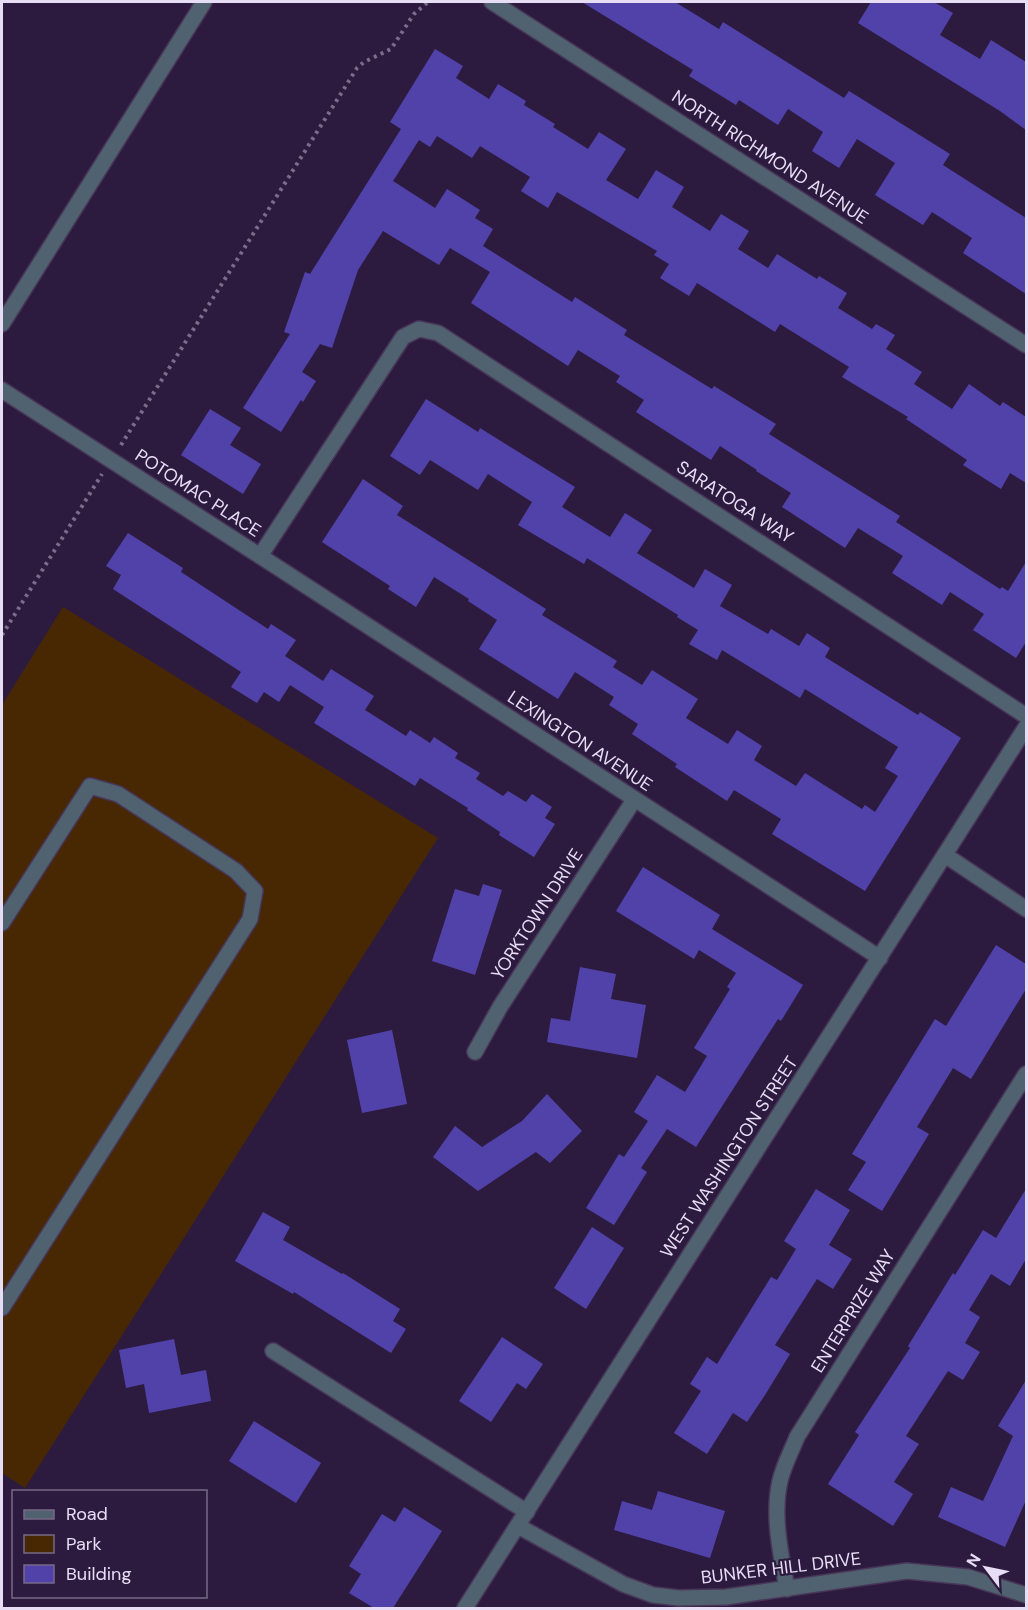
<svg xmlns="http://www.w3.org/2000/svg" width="1028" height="1610" font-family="'DM Sans',sans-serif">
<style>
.green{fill:#472803}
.building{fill:#5142aa}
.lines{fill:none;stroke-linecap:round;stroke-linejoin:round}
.minor-casing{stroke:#473658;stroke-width:18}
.tertiary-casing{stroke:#473658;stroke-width:18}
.path{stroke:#7b6c8b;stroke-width:4;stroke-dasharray:3 4.5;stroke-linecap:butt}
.minor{stroke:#50616f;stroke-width:15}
.tertiary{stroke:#50616f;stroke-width:15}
.labels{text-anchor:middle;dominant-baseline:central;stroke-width:4.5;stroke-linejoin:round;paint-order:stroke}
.street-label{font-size:18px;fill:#e7ddf5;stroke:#2d1b3f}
</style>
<rect width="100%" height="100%" fill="#2d1b3f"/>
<polygon class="green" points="63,607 438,838 25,1488 2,1473 2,705"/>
<g class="building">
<polygon points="582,2 675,2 719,29 723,22 844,98 849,91 950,154 943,165 1026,218 1026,294 963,253 972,238 932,212 923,225 875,195 895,163 857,139 839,168 812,151 823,132 788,109 778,125 739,100 736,105 689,76 693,70"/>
<polygon points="871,2 934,2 953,13 940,35 980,59 991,40 1026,62 1026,130 1000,111 858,23"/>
<polygon points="435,49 463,66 456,78 489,99 498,84 526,101 524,105 555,124 553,127 588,149 599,132 626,149 606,180 638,199 656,170 684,187 672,207 710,231 721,214 749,231 738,249 768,268 777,254 817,279 819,276 847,293 838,308 872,329 876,324 895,335 886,349 922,372 914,384 952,409 969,384 1000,406 1003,402 1026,417 1026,483 1010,473 1001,489 963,465 967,460 906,419 908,417 842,377 849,367 780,324 775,332 697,283 689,296 660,278 669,264 654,255 657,251 557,192 548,208 521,191 530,177 480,146 472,158 437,136 430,147 419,140 393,181 435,208 447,189 480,210 475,218 493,229 483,246 572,302 575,297 627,330 624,335 712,389 714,386 776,424 769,434 900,516 896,522 1000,589 1002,587 1008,591 1026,562 1026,642 1016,658 973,630 984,614 950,592 942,605 892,573 903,556 858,528 845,548 782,507 791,493 756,471 757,470 720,446 711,460 636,412 644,400 616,382 620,376 578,350 568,366 471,303 490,272 450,248 439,265 383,231 358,270 332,348 320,344 302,372 316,381 303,402 301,400 281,432 243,408 290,334 284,332 305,272 310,274 401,129 390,122"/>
<polygon points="426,399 478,432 480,428 575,487 562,507 610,537 625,513 652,530 637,553 694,588 705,569 732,585 720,606 768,634 771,629 799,646 807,633 830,648 825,657 918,715 920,712 961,738 865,891 772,834 781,819 734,790 727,801 675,767 677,764 632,734 638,724 609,705 614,697 575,672 558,699 479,649 497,620 468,601 469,599 434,577 416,607 388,589 390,586 322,542 363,479 403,506 397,515 546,609 542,615 617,661 613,667 642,685 652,670 698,699 686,718 728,744 737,730 762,746 754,760 796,786 805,773 862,809 865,805 875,812 898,776 885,768 898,747 805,689 800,698 722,650 717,660 689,644 698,630 677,617 678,615 587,558 584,564 518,525 532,502 488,474 478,490 430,460 420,475 390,456"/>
<polygon points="210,409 241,428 230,445 261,464 243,494 181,455"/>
<polygon points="128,533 183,568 181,572 268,629 271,624 296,640 285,656 323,681 331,669 374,696 365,710 406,736 410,730 430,743 434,737 458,753 455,758 480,773 476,779 503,796 508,791 526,802 532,794 552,807 545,818 555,824 534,857 499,835 500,832 467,810 468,808 420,778 415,786 314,723 324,707 290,685 279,702 264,692 257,703 231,687 241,672 113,589 121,575 106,566"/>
<polygon points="643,867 720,915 712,929 803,985 781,1021 778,1019 696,1147 667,1129 641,1168 647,1172 614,1225 586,1208 619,1154 624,1157 648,1121 634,1112 657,1075 685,1092 707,1056 694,1048 730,989 727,987 736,973 699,950 694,959 616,911"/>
<polygon points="483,884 502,890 475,975 432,961 455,889 479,896"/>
<polygon points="996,945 1026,964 1026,989 971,1079 953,1068 917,1127 929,1134 882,1211 848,1190 866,1162 852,1154 935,1019 946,1026"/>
<polygon points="580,967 616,974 611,999 646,1005 637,1058 547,1042 551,1018 570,1021"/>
<polygon points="392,1030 407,1104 362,1113 347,1040"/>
<polygon points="547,1094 582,1131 550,1163 536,1152 478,1191 433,1157 455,1126 482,1147 522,1121"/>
<polygon points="816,1189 850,1210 829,1245 852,1259 833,1289 817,1279 775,1345 790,1354 765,1395 747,1422 733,1413 707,1454 674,1433 701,1391 690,1384 707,1357 717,1364 771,1277 777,1280 796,1249 784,1241"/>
<polygon points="1026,1189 1026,1259 1010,1286 991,1274 969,1310 980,1317 965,1343 980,1352 963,1380 948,1371 906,1436 919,1444 894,1482 913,1494 893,1526 828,1484 859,1435 855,1432 910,1348 908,1346 953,1273 955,1275 983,1230 996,1238"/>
<polygon points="263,1212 290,1227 283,1240 342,1274 343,1273 400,1309 393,1321 406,1329 391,1353 294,1292 293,1294 235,1261"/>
<polygon points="592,1227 624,1248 586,1309 554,1288"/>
<polygon points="502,1337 543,1364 526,1389 517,1383 491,1422 459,1401"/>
<polygon points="174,1339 181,1375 206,1370 211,1401 149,1413 144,1384 126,1388 119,1350"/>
<polygon points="1026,1380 1026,1500 1005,1547 938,1517 951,1487 983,1501 1013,1436 998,1426"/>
<polygon points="254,1421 321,1463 296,1503 229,1461"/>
<polygon points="658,1491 725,1511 710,1558 614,1530 622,1501 652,1510"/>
<polygon points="404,1507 442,1531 393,1608 374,1608 349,1593 361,1574 349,1566 382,1514 395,1522"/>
</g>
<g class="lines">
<g class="minor-casing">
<g id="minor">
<polyline points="492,2 1026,345"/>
<polyline points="2,324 204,2"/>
<polyline points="2,390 260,556 880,958"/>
<polyline points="260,556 403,337 419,329 438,333 1026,716"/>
<polyline points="945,855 1026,909"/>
<polyline points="2,923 90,786 118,794 236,871 255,891 250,919 2,1308"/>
<polyline points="475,1052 500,1007 634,800"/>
<polyline points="273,1351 527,1512"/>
<polyline points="518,1526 623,1584 653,1595 679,1598 726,1597 907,1571 968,1577 1026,1595"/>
<path d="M787,1589C781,1554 772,1516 780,1481C783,1467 791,1452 797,1437L1026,1074"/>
</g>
</g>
<g class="tertiary-casing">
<polyline id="tertiary" points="465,1608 1026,727"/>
</g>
<g class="path">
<polyline points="121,445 357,68 364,62 391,49 414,14 428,2"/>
<polyline points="2,635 102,474"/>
</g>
<use href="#minor" class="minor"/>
<use href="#tertiary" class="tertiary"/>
</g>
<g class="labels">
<g class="street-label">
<text transform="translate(770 157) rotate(33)">NORTH RICHMOND AVENUE</text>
<text transform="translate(198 493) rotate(33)">POTOMAC PLACE</text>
<text transform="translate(735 502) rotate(33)">SARATOGA WAY</text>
<text transform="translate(580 741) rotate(33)">LEXINGTON AVENUE</text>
<text transform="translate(537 914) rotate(-57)">YORKTOWN DRIVE</text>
<text transform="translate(729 1157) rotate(-57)">WEST WASHINGTON STREET</text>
<text transform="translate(853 1311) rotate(-58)">ENTERPRIZE WAY</text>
<text transform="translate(781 1568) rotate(-7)">BUNKER HILL DRIVE</text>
</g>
</g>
<rect width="1028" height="1610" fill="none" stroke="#e7ddf5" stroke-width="6"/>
<rect x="12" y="1490" width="195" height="108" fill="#2d1b3f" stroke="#776988" stroke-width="1.5"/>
<rect x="24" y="1510" width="30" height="9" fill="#50616f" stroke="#776988" stroke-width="1.5"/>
<text x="66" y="1520" font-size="18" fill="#e7ddf5">Road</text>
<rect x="24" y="1535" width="30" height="18" fill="#472803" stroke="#776988" stroke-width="1.5"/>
<text x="66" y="1550" font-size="18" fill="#e7ddf5">Park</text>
<rect x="24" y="1565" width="30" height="18" fill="#5142aa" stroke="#776988" stroke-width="1.5"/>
<text x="66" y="1580" font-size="18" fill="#e7ddf5">Building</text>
<g transform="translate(986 1568) rotate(302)" stroke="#2d1b3f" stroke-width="4.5" paint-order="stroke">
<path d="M0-4.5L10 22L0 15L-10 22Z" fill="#e7ddf5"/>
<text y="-9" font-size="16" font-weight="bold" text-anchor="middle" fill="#e7ddf5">N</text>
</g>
</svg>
